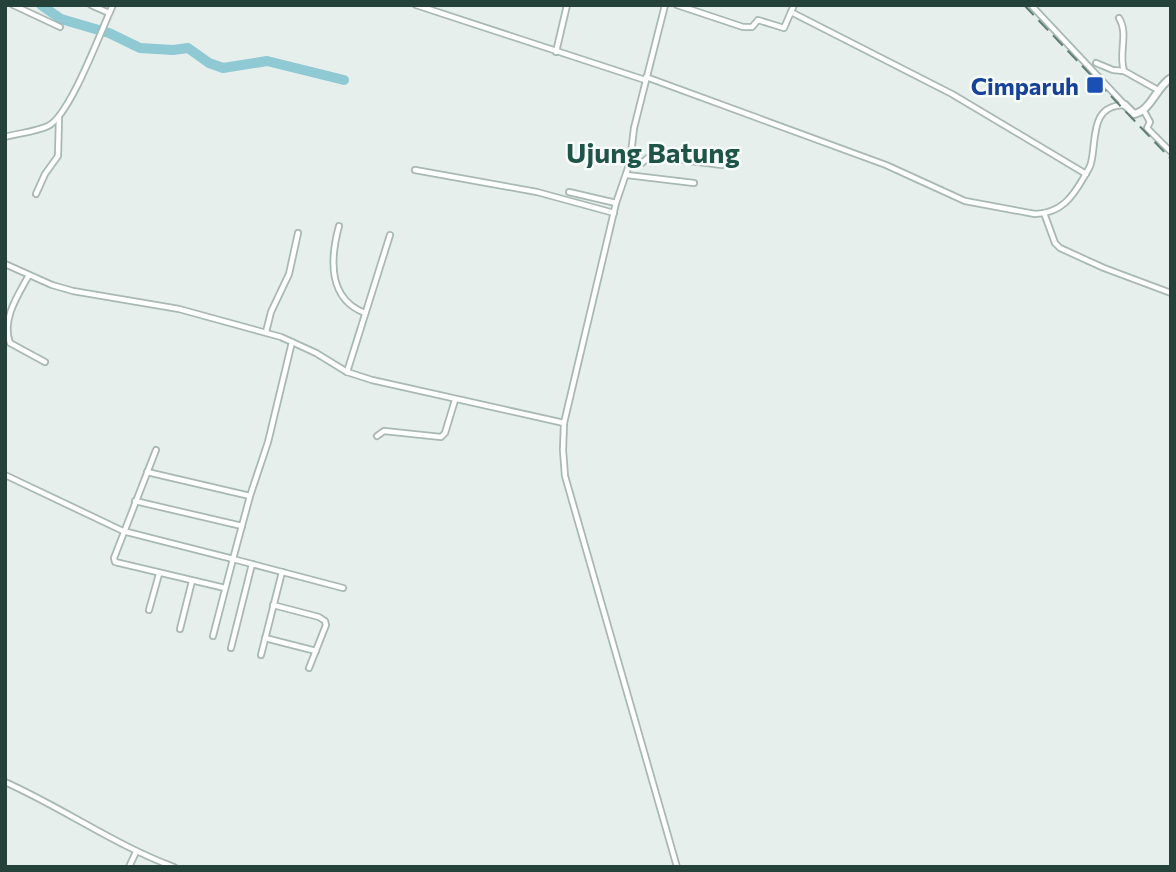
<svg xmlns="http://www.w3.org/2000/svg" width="1176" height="872" font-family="Commissioner,sans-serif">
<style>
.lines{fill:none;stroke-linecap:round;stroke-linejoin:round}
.river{stroke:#8ec9d4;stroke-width:10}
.minor-casing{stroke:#a8b8b2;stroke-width:8}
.tertiary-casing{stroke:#a8b8b2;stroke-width:10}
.minor{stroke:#fff;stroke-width:4.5}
.tertiary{stroke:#fff;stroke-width:6}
.rail{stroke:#5f7d75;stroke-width:2;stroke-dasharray:14 7;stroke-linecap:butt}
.transit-dot{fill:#1a4fb4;stroke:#f7fbf9;stroke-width:2.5}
.labels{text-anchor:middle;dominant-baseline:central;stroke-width:5;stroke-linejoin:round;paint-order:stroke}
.transit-label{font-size:24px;font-weight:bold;fill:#164399;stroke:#f7fbf9;text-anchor:end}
.quarter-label{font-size:28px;font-weight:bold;fill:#1f5548;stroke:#f7fbf9}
</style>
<rect width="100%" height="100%" fill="#e6efeb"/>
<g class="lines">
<polyline class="river" points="41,5 61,19 109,33 140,48 173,50 188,48 209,63 223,68 267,61 344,80"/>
<g class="minor-casing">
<g id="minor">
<polyline points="13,5 60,27"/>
<polyline points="91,5 109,13"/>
<polyline points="416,5 645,80"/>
<polyline points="677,5 743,27 752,27 758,20 784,28 794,5"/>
<polyline points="1031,5 1124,104"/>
<polyline points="791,12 952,94 1086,174"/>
<path d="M1119,18C1129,34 1118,53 1124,71L1158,90"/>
<polyline points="556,52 567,5"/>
<polyline points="1096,63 1113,70 1124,71"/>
<path d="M646,77L886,165L965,201L1035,214C1061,213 1072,198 1084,177C1086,173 1090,168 1091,163C1097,140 1089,105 1125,105"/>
<polyline points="1144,111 1150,122 1147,128 1171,152"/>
<path d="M5,137C19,133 35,132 48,126C70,116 101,30 113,5"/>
<polyline points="630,162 642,163 650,156 722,165"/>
<polyline points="415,170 537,192 614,213"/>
<polyline points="627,175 694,183"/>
<polyline points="569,192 616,203"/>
<polyline points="36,194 45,174 58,156 59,118"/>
<polyline points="1044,213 1055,243 1060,248 1104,268 1171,293"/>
<path d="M339,226C330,259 328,299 365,313"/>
<polyline points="5,264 52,285 73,291 179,309 281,337 316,353 347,372 372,380 564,423 616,203 630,162 634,128 665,5"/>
<path d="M29,275C18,295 1,320 10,343L45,362"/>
<polyline points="266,332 271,312 289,274 298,233"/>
<polyline points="347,372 390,235"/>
<polyline points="564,423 563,450 565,476 677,867"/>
<polyline points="377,436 384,431 441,437 445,433 455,400"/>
<polyline points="156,450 114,558 115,562 225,588"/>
<polyline points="147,472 250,496"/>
<polyline points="5,475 123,531 233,559 250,496 268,442 292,342"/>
<polyline points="135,501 242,526"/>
<polyline points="273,605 319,617 325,621 326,625 309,668"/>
<polyline points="149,610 159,574"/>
<polyline points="180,629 192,581"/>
<polyline points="213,636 233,559 343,588"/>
<polyline points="265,638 316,651"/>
<polyline points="231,648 252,564"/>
<polyline points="261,655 282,572"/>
<path d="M5,782C63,808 115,845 174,867"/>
<polyline points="129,867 136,852"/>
</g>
</g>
<g class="tertiary-casing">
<path id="tertiary" d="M1125,105L1134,114C1151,111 1156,87 1171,78"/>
</g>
<use href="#minor" class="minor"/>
<use href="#tertiary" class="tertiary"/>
<polyline class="rail" points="1024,5 1171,159"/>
</g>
<rect class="transit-dot" x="1086" y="76" width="18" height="18" rx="3.5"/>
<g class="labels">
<g class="transit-label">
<text x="1079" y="85">Cimparuh</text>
</g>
<g class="quarter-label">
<text x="653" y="152">Ujung Batung</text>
</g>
</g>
<rect width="1176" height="872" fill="none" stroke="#24423a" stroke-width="14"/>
</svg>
